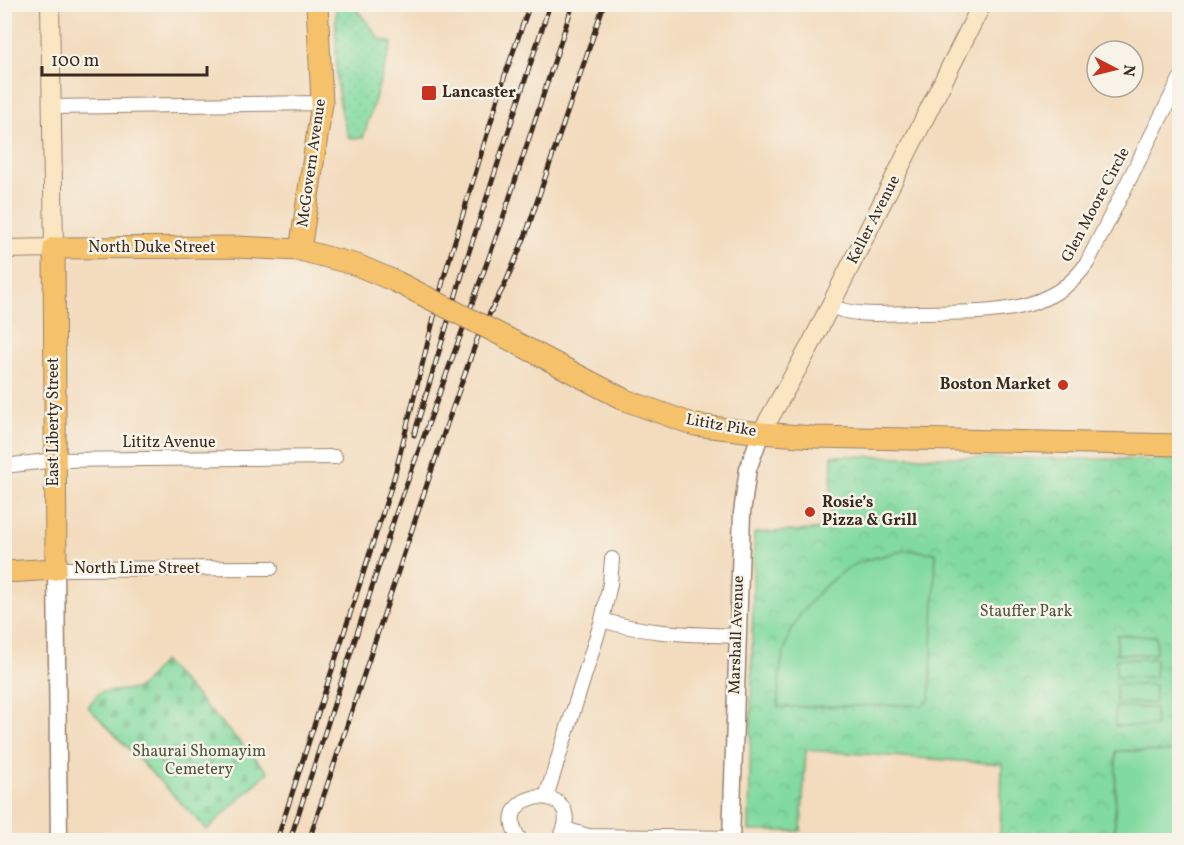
<svg xmlns="http://www.w3.org/2000/svg" width="1184" height="845" font-family="Vollkorn,serif">
<style>
.grass{fill:url(#grass-dots);stroke:#5e825e;stroke-width:1.5}
.cemetery{fill:url(#cemetery-stones);stroke:#5e825e;stroke-width:1.5}
.park{fill:url(#park-crowns);stroke:#5e825e;stroke-width:1.5}
.pitch{fill:#81da9f;stroke:#5e825e;stroke-width:1.5}
.lines{fill:none;stroke-linecap:round;stroke-linejoin:round}
.minor-casing{stroke:#97826e;stroke-width:16}
.tertiary-casing{stroke:#97826e;stroke-width:19}
.secondary-casing{stroke:#97826e;stroke-width:20}
.trunk-casing{stroke:#97826e;stroke-width:23}
.minor{stroke:#fff;stroke-width:14}
.tertiary{stroke:#fff;stroke-width:16}
.secondary{stroke:#fbe6c4;stroke-width:18}
.trunk{stroke:#f5c16b;stroke-width:21}
.rail-casing{stroke:#3b2a1e;stroke-width:5}
.rail{stroke:#f7f3e8;stroke-width:3;stroke-dasharray:9;stroke-linecap:butt}
.trunk-bridge-casing{stroke:#97826e;stroke-width:23;stroke-linecap:butt}
.trunk-bridge{stroke:#f5c16b;stroke-width:21}
.poi-dot{fill:#c8321e;stroke:#f7f3e8;stroke-width:2}
.labels{text-anchor:middle;dominant-baseline:central;stroke-width:5;stroke-linejoin:round;paint-order:stroke}
.poi-label{font-size:16px;font-weight:bold;fill:#3b2a1e;stroke:#f7f3e8;text-anchor:start}
.street-label{font-size:16px;fill:#3b2a1e;stroke:#f7f3e8}
.park-label{font-size:16px;fill:#4c563e;stroke:#f7f3e8}
</style>
<defs>
<pattern id="grass-dots" width="8" height="8" patternUnits="userSpaceOnUse" patternTransform="scale(1.5)"><rect width="8" height="8" fill="#81da9f"/><path d="M2 2h.1M6 6h.1" fill="none" stroke="#70bb88" stroke-width="1.8" stroke-linecap="round"/></pattern>
<pattern id="cemetery-stones" width="16" height="16" patternUnits="userSpaceOnUse" patternTransform="scale(1.5)"><rect width="16" height="16" fill="#81da9f"/><path d="M2 7V4a2 2 0 0 1 4 0v3zM10 15v-3a2 2 0 0 1 4 0v3z" fill="#70bb88"/></pattern>
<pattern id="park-crowns" width="20" height="18" patternUnits="userSpaceOnUse" patternTransform="scale(1.5)"><rect width="20" height="18" fill="#81da9f"/><path d="M2 6a3 3 0 1 1 6 0M12 15a3 3 0 1 1 6 0" fill="none" stroke="#70bb88"/></pattern>
</defs>
<rect width="100%" height="100%" fill="#f7f3e8"/>
<filter id="ink" filterUnits="userSpaceOnUse"><feTurbulence type="fractalNoise" baseFrequency=".0167" numOctaves="2"/><feDisplacementMap in="SourceGraphic" scale="12" xChannelSelector="R" yChannelSelector="G"/><feConvolveMatrix kernelMatrix="1 2 1 2 8 2 1 2 1" color-interpolation-filters="sRGB"/></filter>
<filter id="wash" filterUnits="userSpaceOnUse"><feTurbulence type="fractalNoise" baseFrequency=".008" numOctaves="4" result="noise"/><feDisplacementMap in="SourceGraphic" scale="24" xChannelSelector="R" yChannelSelector="G"/><feGaussianBlur stdDeviation="1.35" result="paint"/><feColorMatrix in="noise" values="0 0 0 0 0 0 0 0 0 0 0 0 0 0 0 0 0 1.4 0 .05"/><feComposite in="paint" operator="in"/></filter>
<g filter="url(#wash)">
<rect width="100%" height="100%" fill="#f3dbbd"/>
<path class="grass" d="M336,5H353L380,39L392,43L363,138H349C333,95 336,49 336,5Z"/>
<polygon class="cemetery" points="163,661 268,772 207,830 88,707 96,696 102,692 137,689 145,682"/>
<polygon class="park" points="832,456 1179,460 1179,752 1116,751 1115,840 1000,840 1002,764 806,750 801,831 749,831 754,533 830,529"/>
<g class="pitch">
<path d="M907,550L936,553L930,698L924,705L778,707C779,656 785,627 821,590C833,578 850,565 867,560C880,556 894,553 907,550Z"/>
<polygon points="1117,635 1156,636 1156,654 1117,654"/>
<polygon points="1116,659 1156,659 1155,677 1116,677"/>
<rect x="1116" y="685" width="39" height="18"/>
<polygon points="1116,707 1155,708 1155,726 1115,726"/>
<polygon points="1116,751 1179,752 1179,840 1115,840"/>
<polygon points="1027,834 1097,835 1097,840 1027,840"/>
</g>
</g>
<g filter="url(#ink)">
<g class="lines">
<g class="minor-casing">
<g id="minor">
<polyline points="51,107 322,103"/>
<path d="M830,306C858,318 887,313 917,313C975,312 1050,319 1087,263L1180,79"/>
<polyline points="4,466 55,460 335,457"/>
<polyline points="56,569 271,568"/>
<path d="M602,620C646,634 691,634 737,636"/>
<polyline points="546,797 602,620 610,584 612,559"/>
<polyline points="565,829 588,836 731,838"/>
<path d="M520,840C484,787 593,779 559,840"/>
</g>
</g>
<g class="tertiary-casing">
<g id="tertiary">
<polyline points="56,569 59,840"/>
<polyline points="731,840 742,513 748,469 761,433"/>
</g>
</g>
<g class="secondary-casing">
<g id="secondary">
<polyline points="4,249 54,248 50,4"/>
<polyline points="761,433 810,346 982,4"/>
</g>
</g>
<g class="trunk-casing">
<g id="trunk">
<polyline points="300,250 322,103 317,4"/>
<polyline points="507,338 625,400 695,425 761,433 814,437 1180,445"/>
<polyline points="4,572 56,569 54,248 237,247 300,250 357,265 397,282"/>
</g>
</g>
<use href="#minor" class="minor"/>
<use href="#tertiary" class="tertiary"/>
<use href="#secondary" class="secondary"/>
<use href="#trunk" class="trunk"/>
<g class="rail-casing">
<g id="rail">
<polyline points="414,435 467,258 550,4"/>
<polyline points="277,840 394,478 444,277 505,75 530,4"/>
<polyline points="290,840 396,513 501,224 573,4"/>
<polyline points="309,840 447,424 479,334 506,282 526,234 604,4"/>
</g>
</g>
<use href="#rail" class="rail"/>
<g class="trunk-bridge-casing">
<polyline id="trunk-bridge" points="397,282 507,338"/>
</g>
<use href="#trunk-bridge" class="trunk-bridge"/>
</g>
</g>
<g class="poi-dot">
<rect x="421" y="85" width="16" height="16" rx="3"/>
<circle cx="1063" cy="385" r="6"/>
<circle cx="810" cy="512" r="6"/>
</g>
<g class="labels">
<g class="poi-label">
<text x="442" y="93">Lancaster</text>
<text x="1051" y="385" text-anchor="end">Boston Market</text>
<text x="822" y="503">Rosie’s<tspan x="822" dy="18">Pizza &amp; Grill</tspan></text>
</g>
<g class="street-label">
<text transform="translate(312 163) rotate(-82)">McGovern Avenue</text>
<text transform="translate(1096 205) rotate(-62)">Glen Moore Circle</text>
<text transform="translate(874 220) rotate(-63)">Keller Avenue</text>
<text x="152" y="248">North Duke Street</text>
<text transform="translate(54 422) rotate(-90)">East Liberty Street</text>
<text transform="translate(721 426) rotate(10)">Lititz Pike</text>
<text x="169" y="443">Lititz Avenue</text>
<text x="137" y="569">North Lime Street</text>
<text transform="translate(737 635) rotate(-88)">Marshall Avenue</text>
</g>
<g class="park-label">
<text x="1026" y="612">Stauffer Park</text>
<text x="199" y="752">Shaurai Shomayim<tspan x="199" dy="18">Cemetery</tspan></text>
</g>
</g>
<rect width="1184" height="845" fill="none" stroke="#f7f3e8" stroke-width="24"/>
<g transform="translate(1115 69) rotate(97)"><circle r="28" fill="#f7f3e8" stroke="#aca397" stroke-width="1.5"/>
<path d="M0-4.5L10 22L0 15L-10 22Z" fill="#c8321e"/>
<text y="-9" font-size="16" font-weight="bold" text-anchor="middle" fill="#3b2a1e">N</text>
</g>
<path d="M42 66v9h165v-9" fill="none" stroke="#3b2a1e" stroke-width="3"/>
<text x="51" y="66" font-size="18" fill="#3b2a1e" stroke="#f7f3e8" stroke-width="4.5" paint-order="stroke">100 m</text>
</svg>
